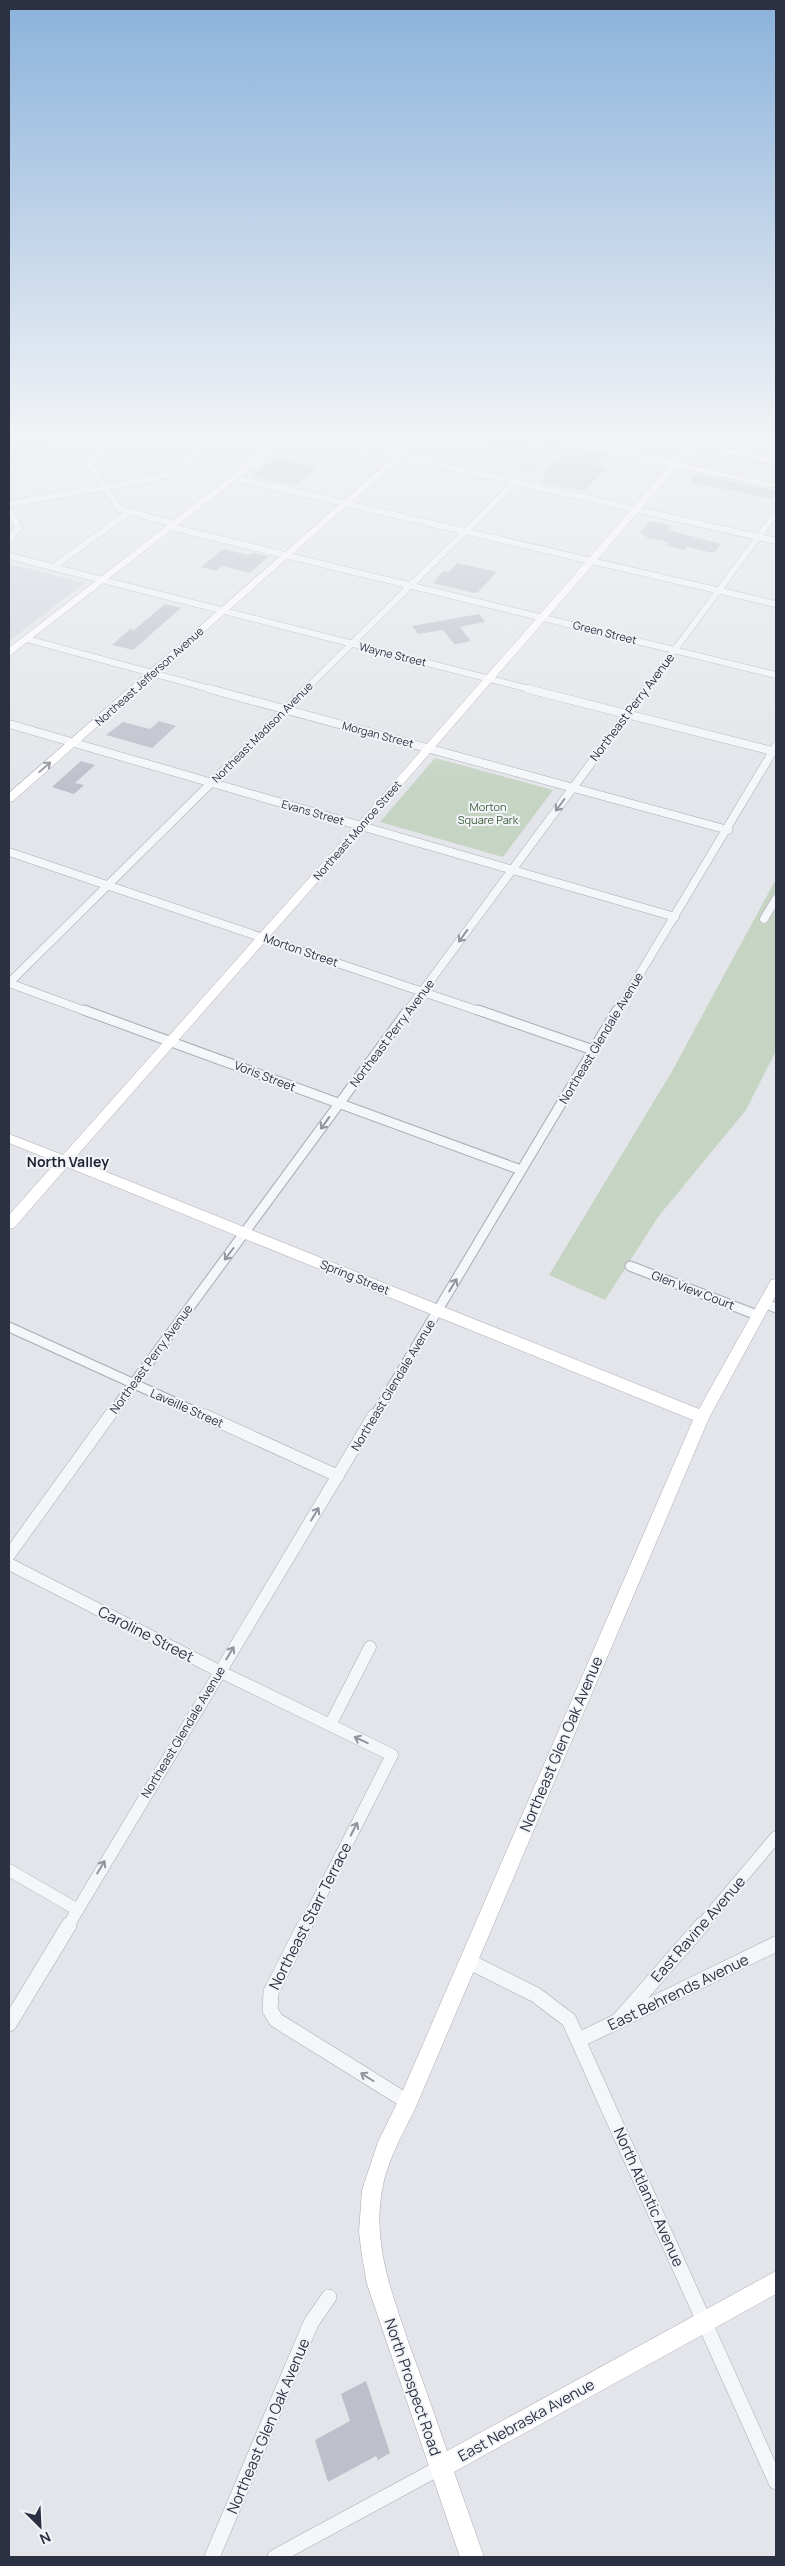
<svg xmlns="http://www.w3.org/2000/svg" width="785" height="2566" font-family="Manrope,sans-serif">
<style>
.built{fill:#d1d4dc}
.green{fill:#c6d4c4}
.building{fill:#bdc0ca}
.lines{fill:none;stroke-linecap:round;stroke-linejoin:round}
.street-far4-casing{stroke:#a8abb4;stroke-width:7}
.street-far3-casing{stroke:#a8abb4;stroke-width:9}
.street-far2-casing{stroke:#a8abb4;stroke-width:11}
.street-far1-casing{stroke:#a8abb4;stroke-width:13}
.street-casing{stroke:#a8abb4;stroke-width:16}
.secondary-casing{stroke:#a8abb4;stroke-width:1}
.primary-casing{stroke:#a3a8b5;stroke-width:1}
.highway-casing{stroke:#8b91a0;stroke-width:1}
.street-far4{stroke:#f5f6f9;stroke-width:6}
.street-far3{stroke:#f5f6f9;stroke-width:8}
.street-far2{stroke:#f5f6f9;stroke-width:9}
.street-far1{stroke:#f5f6f9;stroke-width:12}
.street{stroke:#f5f6f9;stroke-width:15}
.secondary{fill:#fff;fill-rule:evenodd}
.primary{fill:#fff;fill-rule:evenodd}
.highway{fill:#fff;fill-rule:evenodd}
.rail{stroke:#7d8393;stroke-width:2;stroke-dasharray:1 3;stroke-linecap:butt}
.secondary-bridge-casing{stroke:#a8abb4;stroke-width:9;stroke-linecap:butt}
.secondary-bridge{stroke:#fff;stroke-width:8}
.oneway{stroke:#9598a0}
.oneway2{stroke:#90949e}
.labels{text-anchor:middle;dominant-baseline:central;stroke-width:4;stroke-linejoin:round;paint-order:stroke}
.far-street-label{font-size:11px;fill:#2b3142;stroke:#f2f4f8}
.far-park-label{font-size:11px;fill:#3c5d39;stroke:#f2f4f8}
.street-label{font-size:12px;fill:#2b3142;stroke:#f2f4f8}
.neighbourhood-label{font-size:14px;font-weight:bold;fill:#1d2233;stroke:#f2f4f8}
.near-street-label{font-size:15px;fill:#2b3142;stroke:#f2f4f8}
</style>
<rect width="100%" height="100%" fill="#e3e5ea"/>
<polygon class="built" points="9,564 84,583 9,641"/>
<g class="green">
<polygon points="9,434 64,434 17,466 9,464"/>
<polygon points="548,439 565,443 535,472 518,469"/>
<polygon points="435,758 553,790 503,857 380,822"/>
<polygon points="776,879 776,1051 746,1110 658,1217 605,1300 549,1275 671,1073"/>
</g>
<g class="building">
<polygon points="499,434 508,434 535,439 517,456 503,453 508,448 488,444"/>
<polygon points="572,447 605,454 594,465 607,468 584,491 539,482 547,475 541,473"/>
<polygon points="275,458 304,464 317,467 295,486 252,476"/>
<polygon points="696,474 764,488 776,491 776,493 772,499 690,482"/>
<polygon points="650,521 672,526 668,530 721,544 714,553 687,547 685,550 666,546 668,542 648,538 640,533"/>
<polygon points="223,549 248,555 253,553 269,556 250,573 222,566 216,571 201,567"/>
<polygon points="457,563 497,572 478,592 474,593 433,583 443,571 449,572"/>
<polygon points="165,604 181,608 133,650 112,645 130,629 134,630"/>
<polygon points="479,614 485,622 460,627 471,641 458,644 454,644 443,630 418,634 412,626"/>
<polygon points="159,721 176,726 152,748 106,735 123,722 150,729"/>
<polygon points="81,761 95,765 75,783 84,785 74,794 52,787"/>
<polygon points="366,2381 390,2453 378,2460 376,2456 328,2482 315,2440 350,2421 341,2394"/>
</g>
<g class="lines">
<g class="street-far4-casing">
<g id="street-far4">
<polyline points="127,434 93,457 89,464 120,509 175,524"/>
<polyline points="399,456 776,541"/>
<polyline points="236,478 776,604"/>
<polyline points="9,504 157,478 174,471 197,452 184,434"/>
<polyline points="9,510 19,528 9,539"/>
<polyline points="171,527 776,675"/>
<polyline points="9,556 533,690"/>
<polyline points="53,567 128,513"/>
<polyline points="27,639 214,690"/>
<polyline points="305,690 515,482"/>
<polyline points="645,690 776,513"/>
</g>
</g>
<g class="street-far3-casing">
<g id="street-far3">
<polyline points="210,689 728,830"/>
<polyline points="528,689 776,752"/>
<polyline points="9,724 675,917"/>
<polyline points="9,852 482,1012"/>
<polyline points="764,919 776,899"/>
<polyline points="9,983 306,689"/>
<polyline points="9,983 88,1012"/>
<polyline points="407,1012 646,689"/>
<polyline points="617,1012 776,746"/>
</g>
</g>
<g class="street-far2-casing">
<g id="street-far2">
<polyline points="84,1010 521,1170"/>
<polyline points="478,1010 593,1050"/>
<polyline points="630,1266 757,1315"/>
<polyline points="764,1303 776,1308"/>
<polyline points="9,1327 207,1417"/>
<polyline points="109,1417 408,1010"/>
<polyline points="374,1417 617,1010"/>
</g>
</g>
<g class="street-far1-casing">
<g id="street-far1">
<polyline points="204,1415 338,1476"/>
<polyline points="9,1555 110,1415"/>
<polyline points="9,1564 219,1671 392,1755 305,1926"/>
<polyline points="330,1725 370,1647"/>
<polyline points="9,1870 76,1909"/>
<polyline points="68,1926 374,1415"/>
<polyline points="701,1926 776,1837"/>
</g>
</g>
<g class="street-casing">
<g id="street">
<polyline points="305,1925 271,1992 270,2010 276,2020 408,2102"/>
<polyline points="468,1961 536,1995 569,2020 776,2482"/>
<polyline points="619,2020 702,1925"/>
<polyline points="9,2024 69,1925"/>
<polyline points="579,2040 776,1944"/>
<polyline points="212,2557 311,2323 329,2297"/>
<polyline points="275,2557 441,2467"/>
</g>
</g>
<g class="secondary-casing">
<g id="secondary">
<polygon points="287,434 299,434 403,456 399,458 290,436"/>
<path d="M533,434H546L673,461L688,447L692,449L680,463L776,484V488L677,467L366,827L74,1159L699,1409L771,1280L776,1279V1295L709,1418L415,2109C402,2135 387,2161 382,2190C372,2245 393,2296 410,2347C423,2381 435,2416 447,2451L776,2271V2294L454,2472L484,2557H460L367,2284L362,2256L359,2232L362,2190L378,2142L401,2095L693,1420L67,1167L14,1228L9,1229V1215L56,1162L9,1143V1134L63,1155L358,823L670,465Z"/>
</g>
</g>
<g class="primary-casing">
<g id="primary">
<polygon points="266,434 274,434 274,443 286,434 295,434 9,656 9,648 266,449"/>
<polygon points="420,434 428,434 13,801 9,802 9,793"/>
</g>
</g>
<g class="highway-casing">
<polygon id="highway" points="650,434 666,434 776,459 776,465"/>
</g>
<use href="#street-far4" class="street-far4"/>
<use href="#street-far3" class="street-far3"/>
<use href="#street-far2" class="street-far2"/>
<use href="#street-far1" class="street-far1"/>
<use href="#street" class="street"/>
<use href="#secondary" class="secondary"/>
<use href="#primary" class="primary"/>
<use href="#highway" class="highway"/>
<polyline class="rail" points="9,439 17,434"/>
<g class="secondary-bridge-casing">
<polyline id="secondary-bridge" points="688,449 700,434"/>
</g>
<use href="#secondary-bridge" class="secondary-bridge"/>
</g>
<defs><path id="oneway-shaft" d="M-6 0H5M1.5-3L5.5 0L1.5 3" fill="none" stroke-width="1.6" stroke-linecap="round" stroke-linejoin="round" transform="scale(1.25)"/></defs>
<use class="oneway" href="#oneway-shaft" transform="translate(45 767) rotate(-41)"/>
<g class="oneway2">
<use href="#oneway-shaft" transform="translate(560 805) rotate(127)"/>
<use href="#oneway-shaft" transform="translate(463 936) rotate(126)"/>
<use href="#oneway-shaft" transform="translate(325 1123) rotate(126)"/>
<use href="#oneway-shaft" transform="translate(229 1254) rotate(127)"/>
<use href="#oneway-shaft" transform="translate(453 1285) rotate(-59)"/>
<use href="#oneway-shaft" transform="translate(315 1514) rotate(-59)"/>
<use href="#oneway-shaft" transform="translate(230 1653) rotate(-59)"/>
<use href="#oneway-shaft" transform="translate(361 1740) rotate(-155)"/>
<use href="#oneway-shaft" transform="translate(354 1829) rotate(-63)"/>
<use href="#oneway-shaft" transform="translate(101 1867) rotate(-59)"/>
<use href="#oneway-shaft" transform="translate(367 2077) rotate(-148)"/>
</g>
<linearGradient id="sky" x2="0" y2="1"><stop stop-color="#8bb2db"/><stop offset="0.55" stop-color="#f2f3f6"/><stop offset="1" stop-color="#f2f3f6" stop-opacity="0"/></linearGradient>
<rect width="785" height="793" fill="url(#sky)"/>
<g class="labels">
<g class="far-street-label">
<text transform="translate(605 632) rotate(14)">Green Street</text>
<text transform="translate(393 654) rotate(14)">Wayne Street</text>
<text transform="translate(149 676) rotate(-42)">Northeast Jefferson Avenue</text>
<text transform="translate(262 732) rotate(-45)">Northeast Madison Avenue</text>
<text transform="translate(378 734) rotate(15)">Morgan Street</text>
<text transform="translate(313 812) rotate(16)">Evans Street</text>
<text transform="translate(357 830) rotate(-49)">Northeast Monroe Street</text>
</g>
<g class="far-park-label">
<text x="488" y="806">Morton<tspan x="488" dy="13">Square Park</tspan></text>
</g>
<g class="street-label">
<text transform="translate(632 707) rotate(-53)">Northeast Perry Avenue</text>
<text transform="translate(301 950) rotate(19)">Morton Street</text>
<text transform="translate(392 1033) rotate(-53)">Northeast Perry Avenue</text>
<text transform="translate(601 1038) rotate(-59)">Northeast Glendale Avenue</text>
<text transform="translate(265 1076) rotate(21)">Voris Street</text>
<text transform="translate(355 1277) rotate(22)">Spring Street</text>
<text transform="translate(693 1290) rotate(21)">Glen View Court</text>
<text transform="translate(151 1359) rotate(-54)">Northeast Perry Avenue</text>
<text transform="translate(393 1385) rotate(-59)">Northeast Glendale Avenue</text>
<text transform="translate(187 1408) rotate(24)">Laveille Street</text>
<text transform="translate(183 1732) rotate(-59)">Northeast Glendale Avenue</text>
</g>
<g class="neighbourhood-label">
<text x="68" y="1161">North Valley</text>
</g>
<g class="near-street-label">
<text transform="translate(146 1634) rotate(27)">Caroline Street</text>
<text transform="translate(561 1744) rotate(-67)">Northeast Glen Oak Avenue</text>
<text transform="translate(310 1916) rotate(-63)">Northeast Starr Terrace</text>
<text transform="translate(698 1929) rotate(-49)">East Ravine Avenue</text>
<text transform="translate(678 1992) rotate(-26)">East Behrends Avenue</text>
<text transform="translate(649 2197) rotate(66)">North Atlantic Avenue</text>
<text transform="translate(413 2387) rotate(71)">North Prospect Road</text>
<text transform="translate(526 2420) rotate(-29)">East Nebraska Avenue</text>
<text transform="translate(268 2426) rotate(-67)">Northeast Glen Oak Avenue</text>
</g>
</g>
<rect width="785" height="2566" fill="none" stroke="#2b3142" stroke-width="20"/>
<g transform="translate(40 2526) rotate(156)" stroke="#f2f4f8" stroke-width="4" paint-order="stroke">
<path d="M0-4L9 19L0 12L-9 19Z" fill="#2b3142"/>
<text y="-8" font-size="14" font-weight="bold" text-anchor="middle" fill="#2b3142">N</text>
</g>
</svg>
